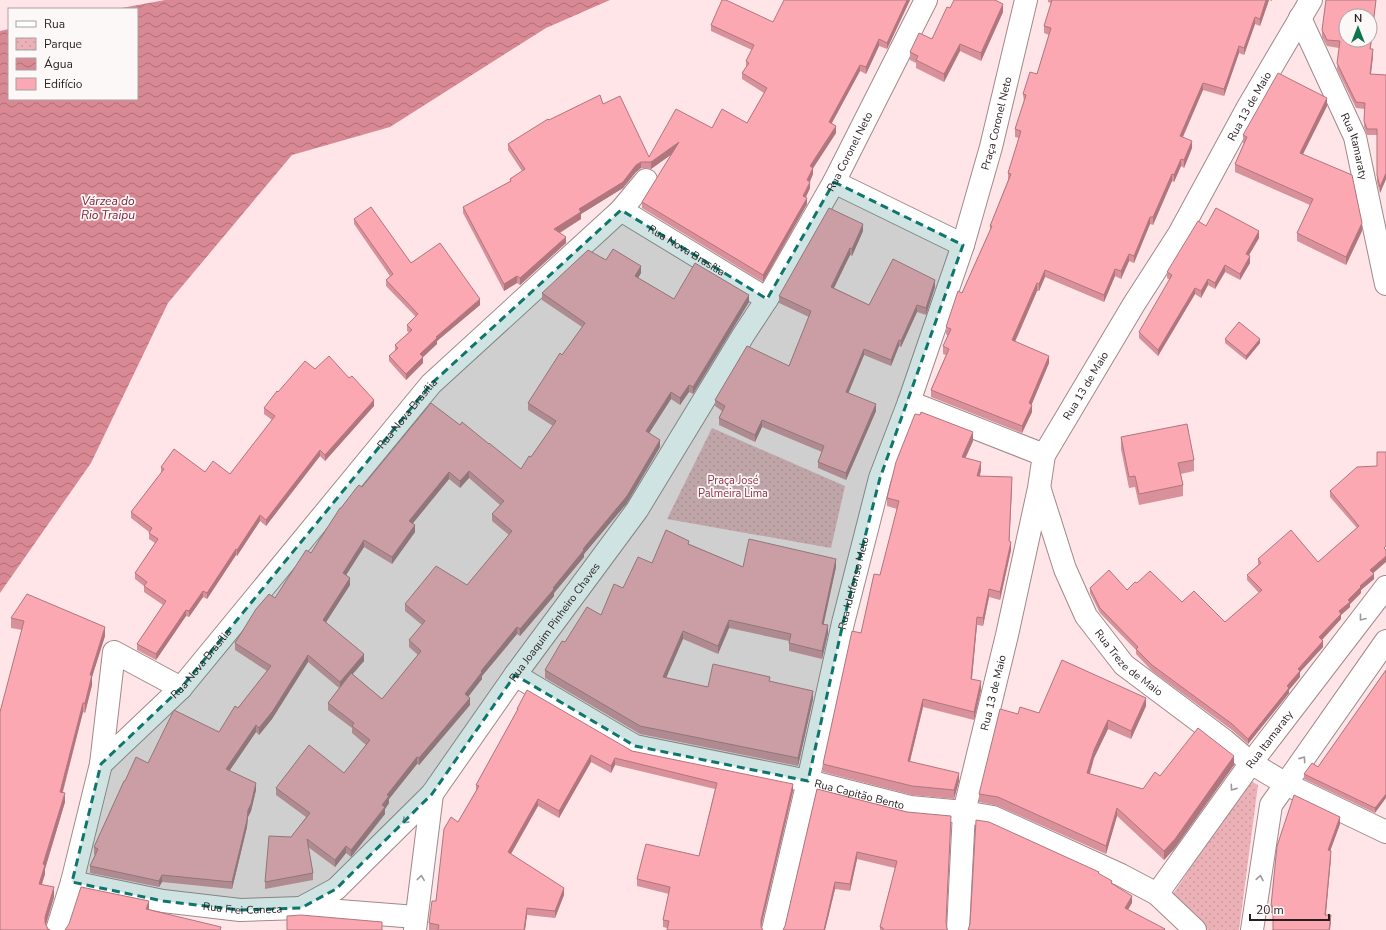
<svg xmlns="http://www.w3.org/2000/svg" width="1386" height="930" font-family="'Nunito Sans',sans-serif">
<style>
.park{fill:url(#park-dots)}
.water{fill:url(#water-waves)}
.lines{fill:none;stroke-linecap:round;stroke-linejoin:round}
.minor-casing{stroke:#a0898b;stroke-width:24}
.minor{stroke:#fff;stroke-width:22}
.wall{fill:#d8909a;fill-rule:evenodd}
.shaded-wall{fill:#b0767d}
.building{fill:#fba8b3;stroke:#b0767d;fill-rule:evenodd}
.oneway{stroke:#9e9a9b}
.marked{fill:#0f766e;fill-opacity:0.2;stroke:#0f766e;stroke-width:3;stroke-dasharray:8 5;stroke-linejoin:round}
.labels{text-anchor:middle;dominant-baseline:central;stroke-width:3.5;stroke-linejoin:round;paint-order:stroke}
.street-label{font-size:11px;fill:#281f20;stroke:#fdf8f8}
.park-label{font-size:11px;fill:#903145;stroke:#fdf8f8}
.water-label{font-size:12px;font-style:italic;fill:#7f2138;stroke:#fdf8f8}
</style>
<defs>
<pattern id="park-dots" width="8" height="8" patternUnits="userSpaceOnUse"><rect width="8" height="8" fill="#ecb0b7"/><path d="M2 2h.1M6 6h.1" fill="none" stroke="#ca979d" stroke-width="1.8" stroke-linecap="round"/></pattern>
<pattern id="water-waves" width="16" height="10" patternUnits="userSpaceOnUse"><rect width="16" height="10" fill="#d98994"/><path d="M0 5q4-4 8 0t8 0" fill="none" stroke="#b06f78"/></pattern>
</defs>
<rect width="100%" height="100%" fill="#ffe5e8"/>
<g class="park">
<polygon points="712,428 845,486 831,548 667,519"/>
<polygon points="1249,780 1258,785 1239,930 1208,930 1169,900"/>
</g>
<polygon class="water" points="165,0 610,0 546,28 390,127 292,155 168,303 91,463 0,593 0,31 9,29 9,99 137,99 137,9 116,9"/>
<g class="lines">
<g class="minor-casing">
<g id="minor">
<path id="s1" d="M1300,18L1355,137L1386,284"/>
<polyline points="834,182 963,245"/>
<path id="s2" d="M621,210L767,299"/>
<polyline points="909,402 1044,455"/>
<path id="s3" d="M1040,490L1065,569L1086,616L1124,665L1224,740L1251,763L1286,784L1386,832"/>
<path id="s4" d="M515,675L635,746L808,781L910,807L964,812L993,817L1121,875L1157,894L1195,930"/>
<path id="s5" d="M101,764L181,688L431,384L621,210L646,180"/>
<path id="s6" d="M72,882L163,901L240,910L301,908L416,917"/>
<path id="s7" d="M1157,894L1251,763L1386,587"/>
<path id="s8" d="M301,908L336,889L432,794L515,675L637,510L744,334L767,299L834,182L926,0"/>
<polyline points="57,930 72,882 101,764 114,652 181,688"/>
<polyline points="415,930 432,794"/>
<path id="s9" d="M773,930L808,781L843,623L880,478L909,402L963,245L991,147L1026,0"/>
<path id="s10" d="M958,930L964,812L1007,635L1039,488L1044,455L1134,304L1179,234L1248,107L1311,0"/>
<polyline points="1252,930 1271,805 1386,641"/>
</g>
</g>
<use href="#minor" class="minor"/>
</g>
<g class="wall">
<polygon points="910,0 887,49 879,46 866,74 860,71 832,123 836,133 813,168 813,174 810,182 810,188 806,197 807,204 763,282 642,208 642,202 672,154 651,169 641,168 636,172 623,188 581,214 581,219 560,233 566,243 520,285 517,283 504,291 463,213 463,207 510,182 510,179 522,171 508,150 508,144 549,120 603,104 649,157 712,128 747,123 764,93 742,79 742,73 746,67 746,61 752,50 711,31 711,25 773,22"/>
<polygon points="1048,0 1272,0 1272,1 1269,0 1260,26 1255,24 1244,55 1239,53 1224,96 1203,90 1183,137 1192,148 1184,168 1181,166 1174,182 1172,181 1153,225 1150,224 1134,263 1129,261 1121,279 1115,276 1104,302 1045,277 1039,291 1037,291 1015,342 1049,363 1031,405 1032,412 1022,433 931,397 931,390 946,355 943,354 943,346 948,336 946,334 946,327 962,293 990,230 990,226 1008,180 1008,173 1019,138 1015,137 1015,129 1024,102 1023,94 1037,74 1049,35 1044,33 1044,26 1051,3 1048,2"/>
<polygon points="1326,0 1376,0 1370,49 1373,56 1371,74 1386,75 1386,179 1380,193 1377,182 1377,135 1367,135 1364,127 1365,109 1356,108 1337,69 1339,48 1327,46 1322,37 1322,30"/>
<polygon points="950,8 1003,12 981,61 960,51 944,82 916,68 916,63 910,60 910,52 932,39"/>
<polygon points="1327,106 1303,154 1362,231 1346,265 1297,241 1297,233 1310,205 1235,172 1235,164 1244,143 1243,143 1243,135"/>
<polygon points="354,219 411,263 480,305 437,341 437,344 423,357 423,363 406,380 389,361 389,356 395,351 395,345 409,332 407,331 407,325 416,317 386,286 386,280 390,276 354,224"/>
<polygon points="1206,226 1259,238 1249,255 1250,263 1240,280 1225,272 1215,289 1208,285 1201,298 1195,294 1158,356 1139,338 1139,332 1170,280 1167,278 1167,272"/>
<polygon points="863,231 852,256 850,255 834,288 869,305 935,287 926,315 917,312 901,347 899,346 891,366 864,355 848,393 876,411 846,480 818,468 818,462 822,452 762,427 755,442 719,425 719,418 722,411 715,406 715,400 789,366 809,317 779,303 779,296"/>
<path d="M606,260L641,273L638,278L674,299L749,302L693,394L689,392L680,405L671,399L649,433L660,447L627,503L584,554V557L554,593V596L520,636L517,634L482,676V679L468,696L470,705L419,765L417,764L389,799V803L385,809V814L351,857L346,853L335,867L308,847L313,873V880L265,889V882L291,837L306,817L276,795V788L344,773L366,745L352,733V728L328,710V703L339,688L308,662L272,719L259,735L256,732L229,771L256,790L251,811L248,817L247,827L232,889L162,882L159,887L90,873V866L95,855L94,854V847L125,781L148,763L219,732L267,671L235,650V643L275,598L311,553L341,508L362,487L460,425L521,469L531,457L553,426L528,410V403L582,327L542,300V293ZM469,478L500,505L492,514V521L509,535L467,585L405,604V611L422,625L409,640V647L418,655L382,699L352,674L364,661L326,622L350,585L346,575L364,547L392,564L415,532L413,523L449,479L460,488Z"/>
<polygon points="1225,339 1260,343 1246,360 1225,343"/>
<polygon points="315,369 374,406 325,461 320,456 266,526 260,521 237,556 236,555 207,599 203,597 189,617 186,616 156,660 137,650 137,644 163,605 144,592 144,586 135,579 135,573 155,543 149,539 149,532 131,518 131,512 161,473 161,467 205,472 230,474 272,420 264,414 264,408 278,392"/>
<polygon points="1121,437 1194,460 1194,471 1181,474 1183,485 1183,496 1139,505 1135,487 1129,488 1121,449"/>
<polygon points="973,441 965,458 981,470 980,476 1012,485 1009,541 1011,550 1000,600 989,597 983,626 977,625 972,679 981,690 974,720 923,707 910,761 959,781 954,799 912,795 823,772 823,764 861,633 880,575 897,509 887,506 887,498"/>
<polygon points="1386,452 1373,573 1374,579 1361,590 1361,593 1350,604 1350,607 1341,615 1341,619 1322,640 1323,647 1300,672 1300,677 1289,690 1289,693 1248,744 1232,730 1152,671 1136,654 1136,650 1100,613 1090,593 1090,588 1127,590 1137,583 1182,602 1225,622 1259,593 1247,580 1247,575 1258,565 1258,559 1318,562 1357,528 1330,497 1330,491 1377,466"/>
<polygon points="689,544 743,567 836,567 823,624 828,633 822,659 789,651 789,641 729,628 718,654 683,639 666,678 708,687 770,681 813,699 798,766 640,734 545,678 545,670 565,642 601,615 623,588 652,563"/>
<polygon points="11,618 105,636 92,677 92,685 85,713 83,712 63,792 65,802 45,869 45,874 42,884 54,897 46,925 48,929 0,930 22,630 11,628"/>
<polygon points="1386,670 1375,813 1304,779 1304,774 1318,767"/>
<polygon points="1146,706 1131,739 1108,729 1094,758 1090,774 1143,789 1160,776 1234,765 1175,848 1164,860 1117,816 1106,854 998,806 979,802 979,794 1018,714"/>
<polygon points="517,709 632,751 793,791 761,926 667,928 663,927 663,920 669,894 637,886 637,879 699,856 715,789 615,765 611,773 591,762 559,818 538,806 511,854 564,895 555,918 527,915 525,930 429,930 429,923 458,822 476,791 476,785 517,711"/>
<polygon points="817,789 951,823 946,924 947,929 948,930 880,930 880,927 895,868 857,859 850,891 835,889 825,930 783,930 785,926"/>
<polygon points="1340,824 1330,851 1331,857 1326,915 1331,922 1271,913 1271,906"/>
</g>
<g class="shaded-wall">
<polygon points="907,0 910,0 887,49 887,43"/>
<polygon points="1266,0 1269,0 1260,26 1260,19"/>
<polygon points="1376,0 1370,56 1370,49"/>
<polygon points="1003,4 1003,12 981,61 981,53"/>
<polygon points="1255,17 1255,24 1244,55 1244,48"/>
<polygon points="879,39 879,46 866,74 866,67"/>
<polygon points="960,44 960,51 944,82 944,74"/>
<polygon points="1239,46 1239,53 1224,96 1224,89"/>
<polygon points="1373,49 1373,56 1370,80 1370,74"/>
<polygon points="860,65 860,71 829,128 829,122"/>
<polygon points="1203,83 1203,90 1180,143 1180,136"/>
<polygon points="1327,98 1327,106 1300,160 1300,153"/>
<polygon points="836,126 836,133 810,173 810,166"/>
<polygon points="1192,141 1192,148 1184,168 1184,160"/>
<polygon points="679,142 679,149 651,169 651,162"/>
<polygon points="1181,159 1181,166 1174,182 1174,175"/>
<polygon points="641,162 641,168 636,172 623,188 581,214 581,219 554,236 554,229 579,209"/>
<polygon points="813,168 813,174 807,187 807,180"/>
<polygon points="1386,173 1386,179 1380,193 1380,187"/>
<polygon points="1172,174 1172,181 1153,225 1153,217"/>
<polygon points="810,182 810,188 803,203 803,196"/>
<polygon points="807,198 807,204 763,282 763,275"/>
<polygon points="1150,217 1150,224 1134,263 1134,256"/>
<polygon points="1362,223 1362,231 1346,265 1346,257"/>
<polygon points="863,224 863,231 852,256 852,249"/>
<polygon points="1259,231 1259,238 1246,260 1246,254"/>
<polygon points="566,237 566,243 520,285 520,278"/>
<polygon points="850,248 850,255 831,294 831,287"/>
<polygon points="1129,254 1129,261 1121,279 1121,271"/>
<polygon points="1250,256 1250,263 1240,280 1240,274"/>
<polygon points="1225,265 1225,272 1215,289 1215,283"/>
<polygon points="641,266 641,273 635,283 635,276"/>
<polygon points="1115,269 1115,276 1104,302 1104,295"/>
<polygon points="1045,270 1045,277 1039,291 1039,284"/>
<polygon points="517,276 517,283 504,291 504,284"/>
<polygon points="1208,279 1208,285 1201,298 1201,291"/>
<polygon points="935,280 935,287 926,315 926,308"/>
<polygon points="1037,283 1037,291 1012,348 1012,340"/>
<polygon points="1195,288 1195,294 1158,356 1158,350"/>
<polygon points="749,295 749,302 693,394 693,387"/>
<polygon points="480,299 480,305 437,341 437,344 420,360 420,354 436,337"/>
<polygon points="917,305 917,312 901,347 901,341"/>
<polygon points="1260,339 1260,343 1246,360 1246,356"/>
<polygon points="899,340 899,346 891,366 891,360"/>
<polygon points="864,349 864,355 846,399 846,392"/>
<polygon points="1049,356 1049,363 1029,411 1029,403"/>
<polygon points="423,357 423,363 406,380 406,374"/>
<polygon points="689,385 689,392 680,405 680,398"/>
<polygon points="671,392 671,399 646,438 646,431"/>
<polygon points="374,400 374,406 325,461 325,455"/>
<polygon points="876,404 876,411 846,480 846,473"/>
<polygon points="1032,405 1032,412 1022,433 1022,426"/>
<polygon points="762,420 762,427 755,442 755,435"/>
<polygon points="973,432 973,441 962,466 962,457"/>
<polygon points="660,440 660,447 627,503 584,554 584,557 554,593 554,596 520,636 520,629 583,549"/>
<polygon points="320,450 320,456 266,526 266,520"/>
<polygon points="981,462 981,470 977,484 977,476"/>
<polygon points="469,471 469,478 460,488 460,481"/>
<polygon points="449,472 449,479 409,528 409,521"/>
<polygon points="1012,477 1012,485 1009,549 1009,541"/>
<polygon points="260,515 260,521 237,556 237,550"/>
<polygon points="415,525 415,532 392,564 392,557"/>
<polygon points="364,540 364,547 343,580 343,573"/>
<polygon points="1011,542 1011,550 1000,600 1000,592"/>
<polygon points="236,549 236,555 207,599 207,593"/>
<polygon points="1386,556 1386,562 1370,576 1370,570"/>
<polygon points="836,559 836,567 822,632 822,624"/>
<polygon points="1374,574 1374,579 1361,590 1361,593 1350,604 1350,607 1341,615 1341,619 1319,643 1319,637 1339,611 1360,586"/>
<polygon points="350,578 350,585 323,627 323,620"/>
<polygon points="989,589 989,597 983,626 983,618"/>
<polygon points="203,591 203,597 189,617 189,611"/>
<polygon points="186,610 186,616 156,660 156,654"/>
<polygon points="977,617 977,625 971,687 971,679"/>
<polygon points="729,620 729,628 718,654 718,646"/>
<polygon points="828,625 828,633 822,659 822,651"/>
<polygon points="105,627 105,636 92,677 92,685 85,713 85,703 90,675"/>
<polygon points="517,627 517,634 482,676 482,679 465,701 465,694 481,671"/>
<polygon points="683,631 683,639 663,685 663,677"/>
<polygon points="1323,641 1323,647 1300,672 1300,677 1289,690 1289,693 1248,744 1248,739 1287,686 1298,669"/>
<polygon points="364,654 364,661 340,689 340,682"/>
<polygon points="308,655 308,662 272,719 259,735 259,728"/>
<polygon points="981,681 981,690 974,720 974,712"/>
<polygon points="813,691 813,699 798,766 798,758"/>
<polygon points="470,698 470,705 419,765 419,758"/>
<polygon points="1146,698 1146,706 1131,739 1131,731"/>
<polygon points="923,699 923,707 908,769 908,761"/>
<polygon points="83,703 83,712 60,801 60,792"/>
<polygon points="1108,720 1108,729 1094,758 1087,781 1087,773 1094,750"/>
<polygon points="256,725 256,732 226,776 226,769"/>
<polygon points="591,755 591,762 559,818 559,811"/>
<polygon points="1234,756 1234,765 1175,848 1164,860 1164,851"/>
<polygon points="417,757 417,764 389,799 389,803 385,809 385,814 351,857 351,850 382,805 387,795"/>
<polygon points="615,758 615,765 611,773 611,766"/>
<polygon points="959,773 959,781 954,799 954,790"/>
<polygon points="256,783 256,790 251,811 248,817 247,827 232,889 232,882 248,810"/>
<polygon points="793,784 793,791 761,927 761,920"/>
<polygon points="65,793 65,802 45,869 45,874 39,893 39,884 43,864"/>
<polygon points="1386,794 1386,798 1375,813 1375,808"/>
<polygon points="538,799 538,806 508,859 508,852"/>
<polygon points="1117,808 1117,816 1106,854 1106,846"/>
<polygon points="1340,817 1340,824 1328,857 1328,850"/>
<polygon points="346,846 346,853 335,867 335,860"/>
<polygon points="1331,851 1331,857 1325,921 1325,915"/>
<polygon points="857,852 857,859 850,891 850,884"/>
<polygon points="162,875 162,882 159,887 159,881"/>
<polygon points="835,882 835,889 825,930 824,930"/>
<polygon points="54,887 54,897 45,927 45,917"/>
<polygon points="564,888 564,895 555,918 555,911"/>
<polygon points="1132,896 1132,903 1125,915 1125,908"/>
<polygon points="149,901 149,911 146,909"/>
<polygon points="527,908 527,915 525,930 524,930"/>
<polygon points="1331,915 1331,922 1330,930 1329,930"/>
</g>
<g class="building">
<polygon points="722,0 726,0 773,22 784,0 907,0 887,43 879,39 866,67 860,65 829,122 836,126 810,166 813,168 807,180 810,182 803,196 807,198 763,275 642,202 679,142 651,162 641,162 636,165 623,182 579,209 581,212 554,229 566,237 520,278 517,276 504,284 463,207 511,181 510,179 525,169 508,144 548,119 549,120 600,95 603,104 620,96 649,157 676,109 712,128 722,109 747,123 767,88 742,73 749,63 746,61 754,45 711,25"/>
<polygon points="954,0 995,0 1003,4 981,53 960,44 944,74 916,60 918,56 910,52 919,33 932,39 947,7 950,8"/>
<polygon points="1052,0 1266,0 1260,19 1255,17 1244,48 1239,46 1224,89 1203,83 1180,136 1192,141 1184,160 1181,159 1174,175 1172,174 1153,217 1150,217 1134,256 1129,254 1121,271 1115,269 1104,295 1045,270 1039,284 1037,283 1012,340 1049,356 1029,403 1032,405 1022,426 931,390 949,349 943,346 951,329 946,327 958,291 962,293 992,226 990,226 1011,174 1008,173 1021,131 1015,129 1026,95 1023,94 1030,72 1037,74 1051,28 1044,26"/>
<path d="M1326,0H1376L1370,49H1373L1370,74L1386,75V173L1380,187L1377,175V129H1367L1364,121L1365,103L1356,102L1337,63L1340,41L1327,40L1322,30ZM1346,16H1370V40H1346Z"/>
<polygon points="1278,73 1327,98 1300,153 1352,175 1362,223 1346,257 1297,233 1313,199 1235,164 1247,137 1243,135"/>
<polygon points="371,207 411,263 440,243 480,299 436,337 437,338 420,354 423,357 406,374 389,356 398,348 395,345 412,330 407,325 418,314 386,280 393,274 354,219"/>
<polygon points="829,208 863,224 852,249 850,248 831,287 869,305 893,259 935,280 926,308 917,305 901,341 899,340 891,360 864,349 846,392 876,404 846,473 818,462 824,446 762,420 755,435 719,418 725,406 715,400 747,346 789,366 811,311 779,296"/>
<polygon points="1216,208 1259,231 1246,254 1250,256 1240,274 1225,265 1215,283 1208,279 1201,291 1195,288 1158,350 1139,332 1172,275 1167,272 1198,221 1206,226"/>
<polygon points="613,249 641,266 635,276 674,299 695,263 749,295 693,387 689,385 680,398 671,392 646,431 660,440 627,496 583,549 584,550 553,588 554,589 520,629 517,627 481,671 482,672 465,694 470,698 419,758 417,757 387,795 389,796 382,805 385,807 351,850 346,846 335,860 307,839 313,873 265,882 269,836 291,837 310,813 276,788 309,745 344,773 370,740 352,726 354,723 328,703 351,673 382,699 421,651 409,640 425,621 405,604 436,566 467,585 512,531 492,514 504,501 469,471 460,481 449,472 409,521 415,525 392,557 364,540 343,573 350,578 323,620 364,654 340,682 308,655 272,712 259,728 256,725 226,769 256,783 251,804 248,810 247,820 232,882 162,875 159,881 90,866 98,849 94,847 124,781 125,781 136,757 148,763 174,710 219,732 235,706 238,708 271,666 235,643 256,609 269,594 275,598 306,550 311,553 340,508 341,508 357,487 359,485 362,487 431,403 460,425 462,422 489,444 489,443 521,469 529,456 531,457 556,421 528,403 560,353 562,355 585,323 542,293 588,250 606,260"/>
<polygon points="1239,322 1260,339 1246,356 1225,339"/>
<polygon points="329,356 349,378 352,376 374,400 325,455 320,450 266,520 260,515 237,550 236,549 207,593 203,591 189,611 186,610 156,654 137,644 166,601 144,586 147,582 135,573 158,539 149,533 152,528 131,512 164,469 161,467 174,449 205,472 213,461 230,474 275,416 264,408 277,391 278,392 305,361 315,369"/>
<polygon points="921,412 973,432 962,457 981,462 977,476 1012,477 1009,541 1011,542 1000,592 989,589 983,618 977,617 971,679 981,681 974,712 923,699 908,761 959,773 954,790 912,786 823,764 852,631 861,633 874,574 880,575 899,501 887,498 896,462 915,414 920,415"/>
<polygon points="1187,424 1194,460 1178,463 1183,485 1139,494 1135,476 1129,477 1121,437"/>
<polygon points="1377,452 1386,452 1386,546 1384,548 1386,550 1386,556 1370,570 1374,574 1360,586 1361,587 1348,600 1350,602 1339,611 1341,614 1319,637 1323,641 1298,669 1300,671 1287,686 1289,688 1248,739 1232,724 1152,665 1136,649 1138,647 1100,608 1090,588 1109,570 1127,590 1135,582 1137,583 1150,571 1182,602 1194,591 1225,622 1262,590 1247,575 1261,563 1258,559 1291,530 1318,562 1359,526 1330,491 1357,467 1377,466"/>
<polygon points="666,530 689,541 688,544 743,567 749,539 836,559 822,624 828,625 822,651 789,643 791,634 729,620 718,646 683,631 663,677 708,687 713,664 770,677 769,681 813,691 798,758 640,726 545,670 562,641 565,642 587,607 601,615 614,584 623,588 638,557 652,563"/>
<polygon points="27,594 105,627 90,675 92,675 85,703 83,703 60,792 65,793 43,864 45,865 39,884 54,887 45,917 45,923 48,929 50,930 0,930 0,712 24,621 11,618"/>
<polygon points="1062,660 1146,698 1131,731 1108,720 1094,750 1087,773 1143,789 1155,772 1160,776 1198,728 1234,756 1175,839 1164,851 1117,808 1106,846 998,797 979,794 1000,709 1018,714 1020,707 1039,713"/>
<polygon points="1386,670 1386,794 1375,808 1304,774 1312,763 1318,767"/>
<polygon points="527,690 632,751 793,784 761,920 761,927 763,930 667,930 669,921 663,920 670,887 637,879 646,844 699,856 717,783 615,758 611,766 591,755 559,811 538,799 508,852 564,888 555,911 527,908 524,930 438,930 439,925 429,923 432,901 436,901 444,829 451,817 458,822 479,786 476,785 518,709 517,709"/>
<polygon points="817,789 907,812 951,816 946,922 947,929 948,930 883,930 883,928 880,927 897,861 857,852 850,884 835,882 824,930 783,930 785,926"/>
<polygon points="1294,795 1340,817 1328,850 1331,851 1325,915 1331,915 1329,930 1273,930 1273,906 1271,906 1277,846"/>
<polygon points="976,820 989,822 1099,872 1098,873 1112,881 1111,883 1132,896 1125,908 1165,929 1164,930 968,930 970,924"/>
<polygon points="81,887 149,901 146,909 221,927 220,930 65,930 69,924"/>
<polygon points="301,915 382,922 382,930 287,930 287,916"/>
</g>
<defs><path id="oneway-chevron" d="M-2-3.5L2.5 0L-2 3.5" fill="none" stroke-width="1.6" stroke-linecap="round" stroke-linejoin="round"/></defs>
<g class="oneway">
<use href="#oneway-chevron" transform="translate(1362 618) rotate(128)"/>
<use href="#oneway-chevron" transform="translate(1303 759) rotate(-55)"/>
<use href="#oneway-chevron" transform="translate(1233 788) rotate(125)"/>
<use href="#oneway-chevron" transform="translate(405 821) rotate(136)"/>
<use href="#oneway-chevron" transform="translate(421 878) rotate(-83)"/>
<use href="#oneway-chevron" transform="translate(1260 878) rotate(-80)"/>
</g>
<path class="marked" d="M834,182L963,245L880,478L843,623L808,781L635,746L515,675L432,794L336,889L301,908L240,910L163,901L72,882L101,764L181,688L431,384L621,210L767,299Z"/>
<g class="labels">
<g class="street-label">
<text stroke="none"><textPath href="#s10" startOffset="889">Rua 13 de Maio</textPath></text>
<text stroke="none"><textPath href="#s9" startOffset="838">Praça Coronel Neto</textPath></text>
<text stroke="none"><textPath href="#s1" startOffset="140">Rua Itamaraty</textPath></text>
<text stroke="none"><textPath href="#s8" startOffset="942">Rua Coronel Neto</textPath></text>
<text stroke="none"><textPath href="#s2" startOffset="77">Rua Nova Brasília</textPath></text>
<text stroke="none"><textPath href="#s10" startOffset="565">Rua 13 de Maio</textPath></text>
<text stroke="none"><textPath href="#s5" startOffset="466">Rua Nova Brasília</textPath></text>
<text stroke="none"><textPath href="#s9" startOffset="356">Rua Idelfonso Melo</textPath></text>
<text stroke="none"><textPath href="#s8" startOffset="386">Rua Joaquim Pinheiro Chaves</textPath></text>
<text stroke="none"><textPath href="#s3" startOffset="198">Rua Treze de Maio</textPath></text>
<text stroke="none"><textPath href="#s5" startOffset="142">Rua Nova Brasília</textPath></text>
<text stroke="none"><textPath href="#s10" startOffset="241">Rua 13 de Maio</textPath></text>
<text stroke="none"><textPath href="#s7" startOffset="191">Rua Itamaraty</textPath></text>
<text stroke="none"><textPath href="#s4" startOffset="369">Rua Capitão Bento</textPath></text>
<text stroke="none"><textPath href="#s6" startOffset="173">Rua Frei Caneca</textPath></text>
</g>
<g class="park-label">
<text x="733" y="480">Praça José<tspan x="733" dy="13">Palmeira Lima</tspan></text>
</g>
<g class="water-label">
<text x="108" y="201">Várzea do<tspan x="108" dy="14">Rio Traipu</tspan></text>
</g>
</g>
<rect x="8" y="8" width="130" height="92" fill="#fdf8f8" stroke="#a8a1a2"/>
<rect x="16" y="21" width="20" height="6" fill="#ffffff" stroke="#a8a1a2"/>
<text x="44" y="28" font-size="12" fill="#281f20">Rua</text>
<rect x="16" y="38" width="20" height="12" fill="url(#park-dots)" stroke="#a8a1a2"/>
<text x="44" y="48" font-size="12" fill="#281f20">Parque</text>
<rect x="16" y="58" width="20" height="12" fill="url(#water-waves)" stroke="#a8a1a2"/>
<text x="44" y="68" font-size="12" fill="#281f20">Água</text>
<rect x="16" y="78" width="20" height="12" fill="#fba8b3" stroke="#a8a1a2"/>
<text x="44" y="88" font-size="12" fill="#281f20">Edifício</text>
<g transform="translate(1358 28)"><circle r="19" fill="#fdf8f8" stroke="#a8a1a2"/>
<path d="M0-3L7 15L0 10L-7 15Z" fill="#0e764f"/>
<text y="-6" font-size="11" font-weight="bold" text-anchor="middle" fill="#281f20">N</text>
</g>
<path d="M1250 914v6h79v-6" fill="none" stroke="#281f20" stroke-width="2"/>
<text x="1256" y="914" font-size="12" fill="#281f20" stroke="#fdf8f8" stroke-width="3" paint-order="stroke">20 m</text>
</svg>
